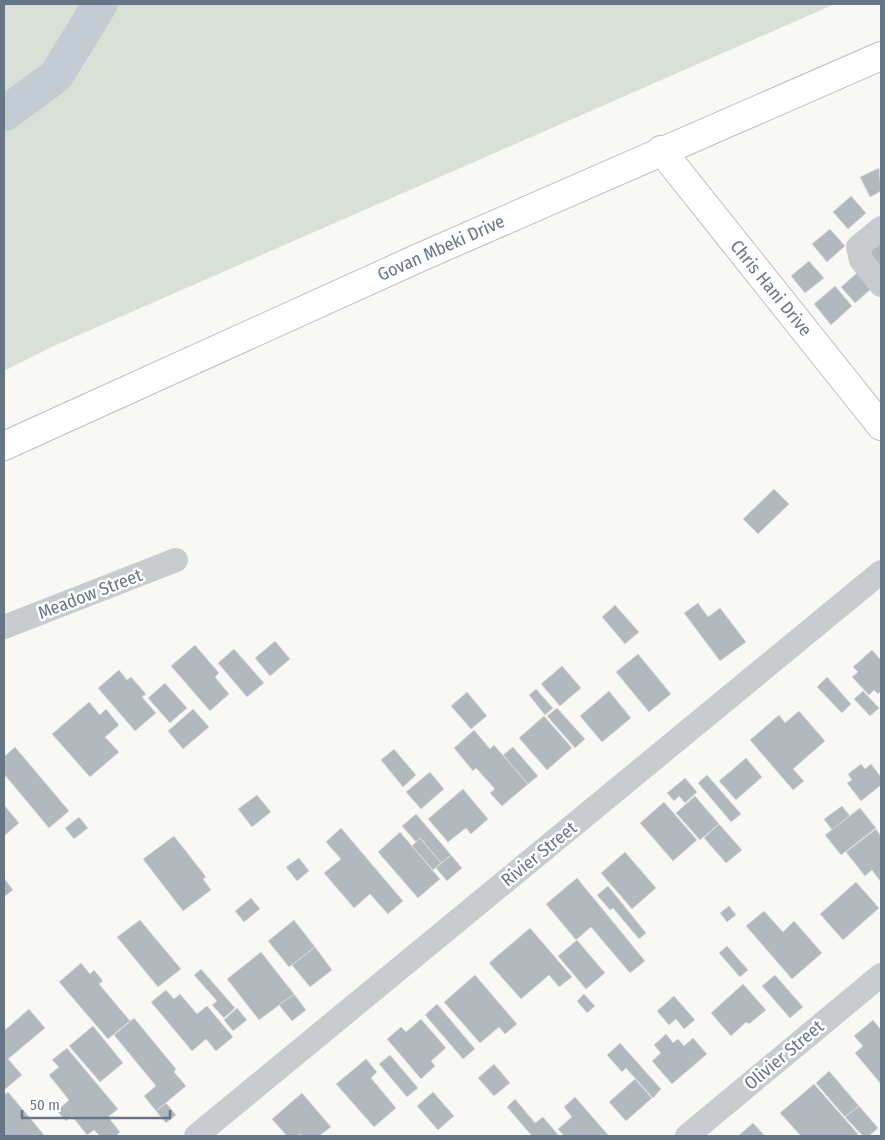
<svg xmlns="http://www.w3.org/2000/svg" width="885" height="1140" font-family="'Fira Sans Condensed',sans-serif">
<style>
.green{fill:#d9e1d6}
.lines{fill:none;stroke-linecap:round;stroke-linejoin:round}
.river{stroke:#c3ccd2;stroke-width:35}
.building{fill:#b1b8be;stroke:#dadad8}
.secondary-casing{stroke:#babfc4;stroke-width:30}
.street{stroke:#c8cccf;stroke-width:24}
.secondary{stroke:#fff;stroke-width:28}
.labels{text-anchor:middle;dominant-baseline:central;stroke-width:5;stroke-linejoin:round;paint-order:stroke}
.street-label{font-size:18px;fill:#667688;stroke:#fff}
</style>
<rect width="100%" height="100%" fill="#f8f8f5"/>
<polygon class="green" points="4,4 835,4 56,345 4,371"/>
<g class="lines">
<polyline class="river" points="4,114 56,76 100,4"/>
</g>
<g class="building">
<polygon points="879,168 881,191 870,197 860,177"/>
<polygon points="851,196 866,213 848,229 833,212"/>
<polygon points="830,229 845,246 827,262 812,244"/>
<polygon points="881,242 881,275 865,256"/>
<polygon points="809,261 824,278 805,293 791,276"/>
<polygon points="857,273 871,289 855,303 841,287"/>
<polygon points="835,286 852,306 831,325 814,304"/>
<polygon points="774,489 789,504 758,534 743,519"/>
<polygon points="698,603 708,617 720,608 746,642 720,661 684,613"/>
<polygon points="615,605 639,632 625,644 602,617"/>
<polygon points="275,641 290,659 270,676 255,658"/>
<polygon points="195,645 219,673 215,677 229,694 210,711 171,666"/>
<polygon points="234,649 264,683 247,697 218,663"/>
<polygon points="872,650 881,660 881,691 878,694 874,690 869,695 852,677 858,672 853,667"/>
<polygon points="638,654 671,694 649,712 616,672"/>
<polygon points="562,666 581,688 560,706 541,684"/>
<polygon points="119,670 127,680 131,677 146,694 142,697 156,713 135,731 98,688"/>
<polygon points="827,677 851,704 842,713 817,687"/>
<polygon points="165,683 187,708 170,723 148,698"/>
<polygon points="536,689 553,708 545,715 529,695"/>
<polygon points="609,691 631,718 602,742 580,716"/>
<polygon points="863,691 879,708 870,716 854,699"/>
<polygon points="467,692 487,716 471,729 451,706"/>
<polygon points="89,702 100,715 106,709 119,725 105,737 119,752 90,777 52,734"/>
<polygon points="557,708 585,739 575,748 547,716"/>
<polygon points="193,709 209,727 183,749 168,731"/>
<polygon points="799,711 825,741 793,769 804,781 793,790 750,740 779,715 785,723"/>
<polygon points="544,716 572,748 547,770 519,738"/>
<polygon points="474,730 490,749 494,745 528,784 502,806 490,793 495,789 476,768 473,771 454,748"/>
<polygon points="15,747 69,811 49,828 4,774 4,757"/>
<polygon points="513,747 538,776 528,784 503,755"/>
<polygon points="394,749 416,775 403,787 381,760"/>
<polygon points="746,758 762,777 736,800 719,781"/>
<polygon points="861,764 865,769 871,764 881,777 881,785 861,801 847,783 852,780 848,774"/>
<polygon points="430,772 444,789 421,809 406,792"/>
<polygon points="707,775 741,814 731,822 698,783"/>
<polygon points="685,778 697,792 685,803 679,796 674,801 667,793"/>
<polygon points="463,789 488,819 471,834 466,828 448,842 428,819"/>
<polygon points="257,795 271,812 252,827 238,809"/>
<polygon points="695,796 719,824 700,840 676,813"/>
<polygon points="664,802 697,840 673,861 640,823"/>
<polygon points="4,805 19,823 4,836"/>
<polygon points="842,806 850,816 832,830 824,819"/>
<polygon points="860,808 876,828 841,855 825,835"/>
<polygon points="416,814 451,855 441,863 420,838 416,842 402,826"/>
<polygon points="79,817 88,828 74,839 65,828"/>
<polygon points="719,824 742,850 726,863 704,838"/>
<polygon points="341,828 403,901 388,914 370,894 354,908 324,873 341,859 326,842"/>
<polygon points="876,829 881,836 881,882 872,870 865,876 846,852"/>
<polygon points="400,832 440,879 418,898 378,852"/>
<polygon points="174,836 206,877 203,879 211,890 183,911 143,859"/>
<polygon points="420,838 441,863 433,870 412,846"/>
<polygon points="625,852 656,888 632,909 601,873"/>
<polygon points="451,855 462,868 447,881 436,868"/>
<polygon points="299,858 309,871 297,881 286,867"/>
<polygon points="4,878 13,890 4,897"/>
<polygon points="577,878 645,961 630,973 591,927 576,940 546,904"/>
<polygon points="856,882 879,908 843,940 820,914"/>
<polygon points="608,886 646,933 639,939 613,908 610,910 597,895"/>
<polygon points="251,898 260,909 244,922 235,911"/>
<polygon points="729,906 736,915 727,922 720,913"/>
<polygon points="764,911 783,932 794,921 822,953 792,979 746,926"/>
<polygon points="140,920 181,969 158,987 117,937"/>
<polygon points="294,920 315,947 289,967 268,941"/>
<polygon points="530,928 572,977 559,987 549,975 521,999 489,963"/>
<polygon points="577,940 605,973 586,989 558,956"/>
<polygon points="727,946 748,970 740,977 719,953"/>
<polygon points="315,947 332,970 310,987 292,965"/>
<polygon points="261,952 294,994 259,1020 227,979"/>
<polygon points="81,963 90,974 94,970 103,981 99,984 130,1021 108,1039 59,982"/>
<polygon points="201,969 235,1008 224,1018 212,1005 217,1001 194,975"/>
<polygon points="475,975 517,1024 505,1034 499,1027 480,1043 444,1002"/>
<polygon points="775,975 803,1007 790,1018 762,986"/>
<polygon points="743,984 766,1010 749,1024 746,1022 731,1036 711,1013"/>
<polygon points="166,990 174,999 180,994 197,1014 207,1006 233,1037 216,1051 206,1039 192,1051 151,1002"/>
<polygon points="294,994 306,1010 292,1021 279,1005"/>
<polygon points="584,994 595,1006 587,1013 577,1001"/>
<polygon points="674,996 695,1020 684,1029 676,1019 669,1025 657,1011"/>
<polygon points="437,1004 475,1049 463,1059 425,1015"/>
<polygon points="237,1008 247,1020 233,1031 224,1020"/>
<polygon points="29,1009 45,1028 8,1059 22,1075 4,1090 4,1031"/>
<polygon points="134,1018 176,1069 174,1072 186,1086 156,1111 144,1096 156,1086 114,1035"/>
<polygon points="421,1019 446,1048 431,1061 435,1066 421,1079 387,1039 401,1027 406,1032"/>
<polygon points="873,1020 881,1030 881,1084 855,1053 863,1046 854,1036"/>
<polygon points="93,1026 123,1063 100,1082 69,1046"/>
<polygon points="666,1034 673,1043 678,1039 684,1046 693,1038 707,1054 672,1084 652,1061 661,1053 654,1045"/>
<polygon points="620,1043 661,1089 653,1098 626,1068 622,1072 607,1055"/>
<polygon points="67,1048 118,1109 108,1117 120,1132 116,1136 100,1136 94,1130 87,1135 72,1116 66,1121 57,1111 69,1100 49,1075 59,1067 52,1060"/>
<polygon points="390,1055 418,1088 407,1097 379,1064"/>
<polygon points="366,1059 377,1072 371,1078 396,1108 374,1127 336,1084"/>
<polygon points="494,1064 510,1083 494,1096 478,1078"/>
<polygon points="829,1071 859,1106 845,1117 816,1083"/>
<polygon points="635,1079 652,1098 626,1121 609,1102"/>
<polygon points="814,1084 858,1134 856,1136 801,1136 780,1113"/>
<polygon points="8,1092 45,1136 6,1136 4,1134 4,1095"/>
<polygon points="433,1092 454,1116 438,1130 417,1106"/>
<polygon points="302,1093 331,1127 319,1136 302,1136 300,1134 297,1136 287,1136 272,1119"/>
<polygon points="575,1097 609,1136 564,1136 558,1129 572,1117 564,1107"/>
<polygon points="515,1099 535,1123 543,1117 559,1136 532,1136 507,1107"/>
<polygon points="166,1103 176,1115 166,1123 156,1111"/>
<polygon points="859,1106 878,1128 869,1136 863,1136 845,1117"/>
<polygon points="753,1123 765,1136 738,1136"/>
</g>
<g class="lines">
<g class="secondary-casing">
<g id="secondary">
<polyline points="661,150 881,426"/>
<polyline points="4,446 423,256 881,56"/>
</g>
</g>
<g class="street">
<polyline points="881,228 858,247 861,260 881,285"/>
<polyline points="4,627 176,560"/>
<polyline points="196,1136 881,572"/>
<polyline points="687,1136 881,975"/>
</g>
<use href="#secondary" class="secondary"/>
</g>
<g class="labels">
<g class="street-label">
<text transform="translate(441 248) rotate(-24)">Govan Mbeki Drive</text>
<text transform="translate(771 288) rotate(51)">Chris Hani Drive</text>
<text transform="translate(90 594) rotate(-21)">Meadow Street</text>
<text transform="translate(539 854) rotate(-39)">Rivier Street</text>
<text transform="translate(784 1055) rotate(-40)">Olivier Street</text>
</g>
</g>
<rect width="885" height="1140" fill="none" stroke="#667688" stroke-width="10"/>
<path d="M22 1110v8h148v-8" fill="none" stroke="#667688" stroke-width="2.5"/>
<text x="30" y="1110" font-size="15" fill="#667688" stroke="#ffffff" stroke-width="4" paint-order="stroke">50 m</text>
</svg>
